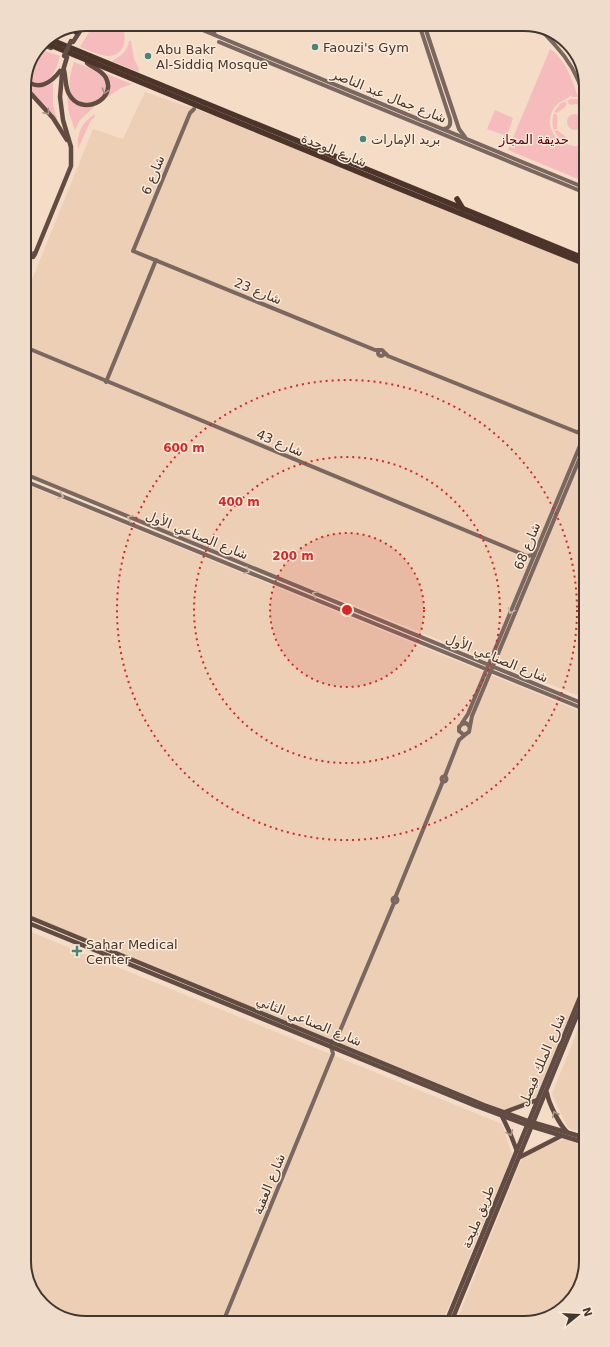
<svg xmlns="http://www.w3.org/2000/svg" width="610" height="1347" font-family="'DejaVu Sans',Cairo,sans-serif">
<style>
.built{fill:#eccfb4}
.green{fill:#f6bcbd}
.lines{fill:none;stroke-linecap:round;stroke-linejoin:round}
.secondary{stroke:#7a6760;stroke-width:4}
.primary{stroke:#624b43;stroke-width:4.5}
.highway{stroke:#4d342b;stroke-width:5.5}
.primary-bridge{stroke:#624b43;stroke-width:4.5}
.oneway{stroke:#a89386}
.oneway2{stroke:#c9b6a8}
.ring{fill:none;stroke:#d62828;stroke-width:2;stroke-dasharray:2 4}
.poi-dot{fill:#45887a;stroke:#feead8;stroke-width:1.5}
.labels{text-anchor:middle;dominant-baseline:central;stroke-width:3;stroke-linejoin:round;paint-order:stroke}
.poi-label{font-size:13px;fill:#41372f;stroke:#feead8;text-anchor:start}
.street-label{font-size:13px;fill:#41372f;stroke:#feead8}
.park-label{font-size:13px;fill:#5d0015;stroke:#feead8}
.rim{fill:none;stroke:#41372f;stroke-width:2}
.centre{fill:#d62828;stroke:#feead8;stroke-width:2}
.ring-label{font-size:12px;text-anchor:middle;font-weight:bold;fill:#d62828;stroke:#feead8;stroke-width:3;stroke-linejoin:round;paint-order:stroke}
</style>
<rect width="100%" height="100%" fill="#f4dcc6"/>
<g class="built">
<polygon points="145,92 221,118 583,265 584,698 25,474 25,297 93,129 123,139"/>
<polygon points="25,484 584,713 585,980 537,1097 504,1110 26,915"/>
<polygon points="26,930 502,1124 512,1155 443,1320 82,1323 48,1310 27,1281"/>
<polygon points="585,1012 586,1133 568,1128 552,1094"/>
<polygon points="564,1139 586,1144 586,1261 573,1299 544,1320 457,1320 522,1158 536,1150"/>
</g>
<g class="green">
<path d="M96,24H119C130,35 125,57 107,56C98,55 88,50 80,47L89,32Z"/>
<path d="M129,41H131L134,59L139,69L138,72L112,61C121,56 127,52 129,41Z"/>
<path d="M39,49L60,56C55,74 47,93 26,78Z"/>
<path d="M550,49C565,58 574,84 578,97H571L572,95C566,100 559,101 554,108C541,128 561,151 583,145V181L508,150Z"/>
<path d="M74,62C83,66 96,69 102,76C125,101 51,126 74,62Z"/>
<polygon points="107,74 132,84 121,88 105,99 108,95"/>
<path d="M53,83V105L58,122L26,85C36,88 43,89 53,83Z"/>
<path d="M67,96C75,105 83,108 95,106L80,120L75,130L69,113Z"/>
<polygon points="571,99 578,99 580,105 575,104 571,105 568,103 568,101 565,102 567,104 565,107 557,113 554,112 561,103"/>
<polygon points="495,110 513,118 507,136 487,129"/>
<path d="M554,113L557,115C558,121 557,123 557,129H554L555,131L557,130C560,133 563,134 565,136L567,140L566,143C554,136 550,126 554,113Z"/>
<circle cx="575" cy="122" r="8"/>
<path d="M95,114L94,118L91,120L78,149C77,133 81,123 95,114Z"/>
</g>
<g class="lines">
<g class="secondary">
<polyline points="188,24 583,187"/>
<path d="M419,24L450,119C451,125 449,129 443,129"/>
<polyline points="424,24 459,129 465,137"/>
<path d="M540,29C545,34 550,39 555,45C568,59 578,76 583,94"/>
<polyline points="201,30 206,28 210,24"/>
<polyline points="554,34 572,54 583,71"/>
<polyline points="215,35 213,30 215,24"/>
<polyline points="219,42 583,192"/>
<polyline points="194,109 190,113 133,251 375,350 380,350"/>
<polyline points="25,255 29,256 34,253"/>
<polyline points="25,347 527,556 534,555"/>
<circle cx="381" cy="353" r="3"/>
<polyline points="385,353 388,356 584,435"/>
<polyline points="106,382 156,260"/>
<polyline points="577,432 584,429"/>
<polyline points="25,474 584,704"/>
<polyline points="25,481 584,709"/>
<polyline points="462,723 468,714 584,436"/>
<polyline points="469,726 466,723 462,724 459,727 459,731 464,735 469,732 472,716 584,448"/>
<polyline points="445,776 459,740 466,734"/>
<circle cx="444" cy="779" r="2.5"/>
<circle cx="395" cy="900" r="2.5"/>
<polyline points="395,898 443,781"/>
<polyline points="331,1042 337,1038 394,903"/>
<polyline points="223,1322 333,1054 331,1046"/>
</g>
<g class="primary">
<polyline points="73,42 84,25"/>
<polyline points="41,44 51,48"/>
<path d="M64,70C66,78 65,87 69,94C81,117 117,100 106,78C102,70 93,68 87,63"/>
<path d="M25,80C39,91 51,83 60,71"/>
<polyline points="24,86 53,118 67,140"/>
<polyline points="33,257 35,254 71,166 71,147 63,120 60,97 62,74 67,57"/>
<polyline points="26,916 484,1105 528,1121 586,1138"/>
<polyline points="26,922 476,1106 527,1125 586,1143"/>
<path d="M547,1093C549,1104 559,1124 567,1132"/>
<polyline points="505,1112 537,1100"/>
<polyline points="502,1116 510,1133 517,1151"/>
<polyline points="520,1157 561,1136"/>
<polyline points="447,1320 585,985"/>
<polyline points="452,1320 585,996"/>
</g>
<g class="highway">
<polyline points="76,32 77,28"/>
<polyline points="49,39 583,258"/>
<polyline points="43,42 395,187 583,263"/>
<polyline points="457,199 463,209"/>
</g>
<polyline class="primary-bridge" points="64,56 71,41"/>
</g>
<defs><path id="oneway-chevron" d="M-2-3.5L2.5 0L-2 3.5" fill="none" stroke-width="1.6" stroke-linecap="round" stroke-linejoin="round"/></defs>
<g class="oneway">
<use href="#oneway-chevron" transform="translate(105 91) rotate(109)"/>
<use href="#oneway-chevron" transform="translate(47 112) rotate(49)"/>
<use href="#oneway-chevron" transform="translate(555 1114) rotate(-117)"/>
<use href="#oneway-chevron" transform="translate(510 1133) rotate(67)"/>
</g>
<g class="oneway2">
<use href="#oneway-chevron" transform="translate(61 496) rotate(22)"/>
<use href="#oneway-chevron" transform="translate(130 518) rotate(-158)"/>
<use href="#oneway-chevron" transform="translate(247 571) rotate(23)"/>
<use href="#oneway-chevron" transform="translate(315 594) rotate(-158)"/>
<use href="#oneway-chevron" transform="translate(511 611) rotate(113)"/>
</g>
<circle cx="347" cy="610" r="77" fill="#d62828" fill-opacity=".12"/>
<g class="ring">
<circle cx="347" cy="610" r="77"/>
<circle cx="347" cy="610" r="153"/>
<circle cx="347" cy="610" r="230"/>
</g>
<g class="poi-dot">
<circle cx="315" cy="47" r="4"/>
<circle cx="148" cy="56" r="4"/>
<circle cx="363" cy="139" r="4"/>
<path d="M75 945h4v4h4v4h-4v4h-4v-4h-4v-4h4z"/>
</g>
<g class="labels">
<g class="poi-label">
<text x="323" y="47">Faouzi's Gym</text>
<text x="156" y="49">Abu Bakr<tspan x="156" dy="15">Al-Siddiq Mosque</tspan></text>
<text x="371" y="139">بريد الإمارات</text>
<text x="86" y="944">Sahar Medical<tspan x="86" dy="15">Center</tspan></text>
</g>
<g class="street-label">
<text transform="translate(389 96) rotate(22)">شارع جمال عبد الناصر</text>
<text transform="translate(334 150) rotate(22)">شارع الوحدة</text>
<text transform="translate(153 175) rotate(-68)">شارع 6</text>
<text transform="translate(258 291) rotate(22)">شارع 23</text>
<text transform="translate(280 443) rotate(23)">شارع 43</text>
<text transform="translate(197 535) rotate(22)">شارع الصناعي الأول</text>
<text transform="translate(527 546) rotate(-68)">شارع 68</text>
<text transform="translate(497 658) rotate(22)">شارع الصناعي الأول</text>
<text transform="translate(309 1021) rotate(22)">شارع الصناعي الثاني</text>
<text transform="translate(542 1060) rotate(-67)">شارع الملك فيصل</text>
<text transform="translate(269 1184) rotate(-68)">شارع العقبة</text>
<text transform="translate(478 1217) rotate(-68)">طريق مليحة</text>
</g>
<g class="park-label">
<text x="534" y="139">حديقة المجاز</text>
</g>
</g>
<path d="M0 0H610V1347H0ZM86 31H524A55 55 0 0 1 579 86V1261A55 55 0 0 1 524 1316H86A55 55 0 0 1 31 1261V86A55 55 0 0 1 86 31Z" fill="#efdcca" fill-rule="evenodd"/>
<path class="rim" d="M86 31H524A55 55 0 0 1 579 86V1261A55 55 0 0 1 524 1316H86A55 55 0 0 1 31 1261V86A55 55 0 0 1 86 31Z"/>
<circle cx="347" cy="610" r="6" class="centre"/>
<g class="ring-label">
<text x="184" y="452">600 m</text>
<text x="239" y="506">400 m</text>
<text x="293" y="560">200 m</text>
</g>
<g transform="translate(578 1315) rotate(72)" stroke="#feead8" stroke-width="3" paint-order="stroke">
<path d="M0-3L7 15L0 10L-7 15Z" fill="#41372f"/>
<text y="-6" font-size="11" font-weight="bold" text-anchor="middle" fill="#41372f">N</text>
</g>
</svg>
